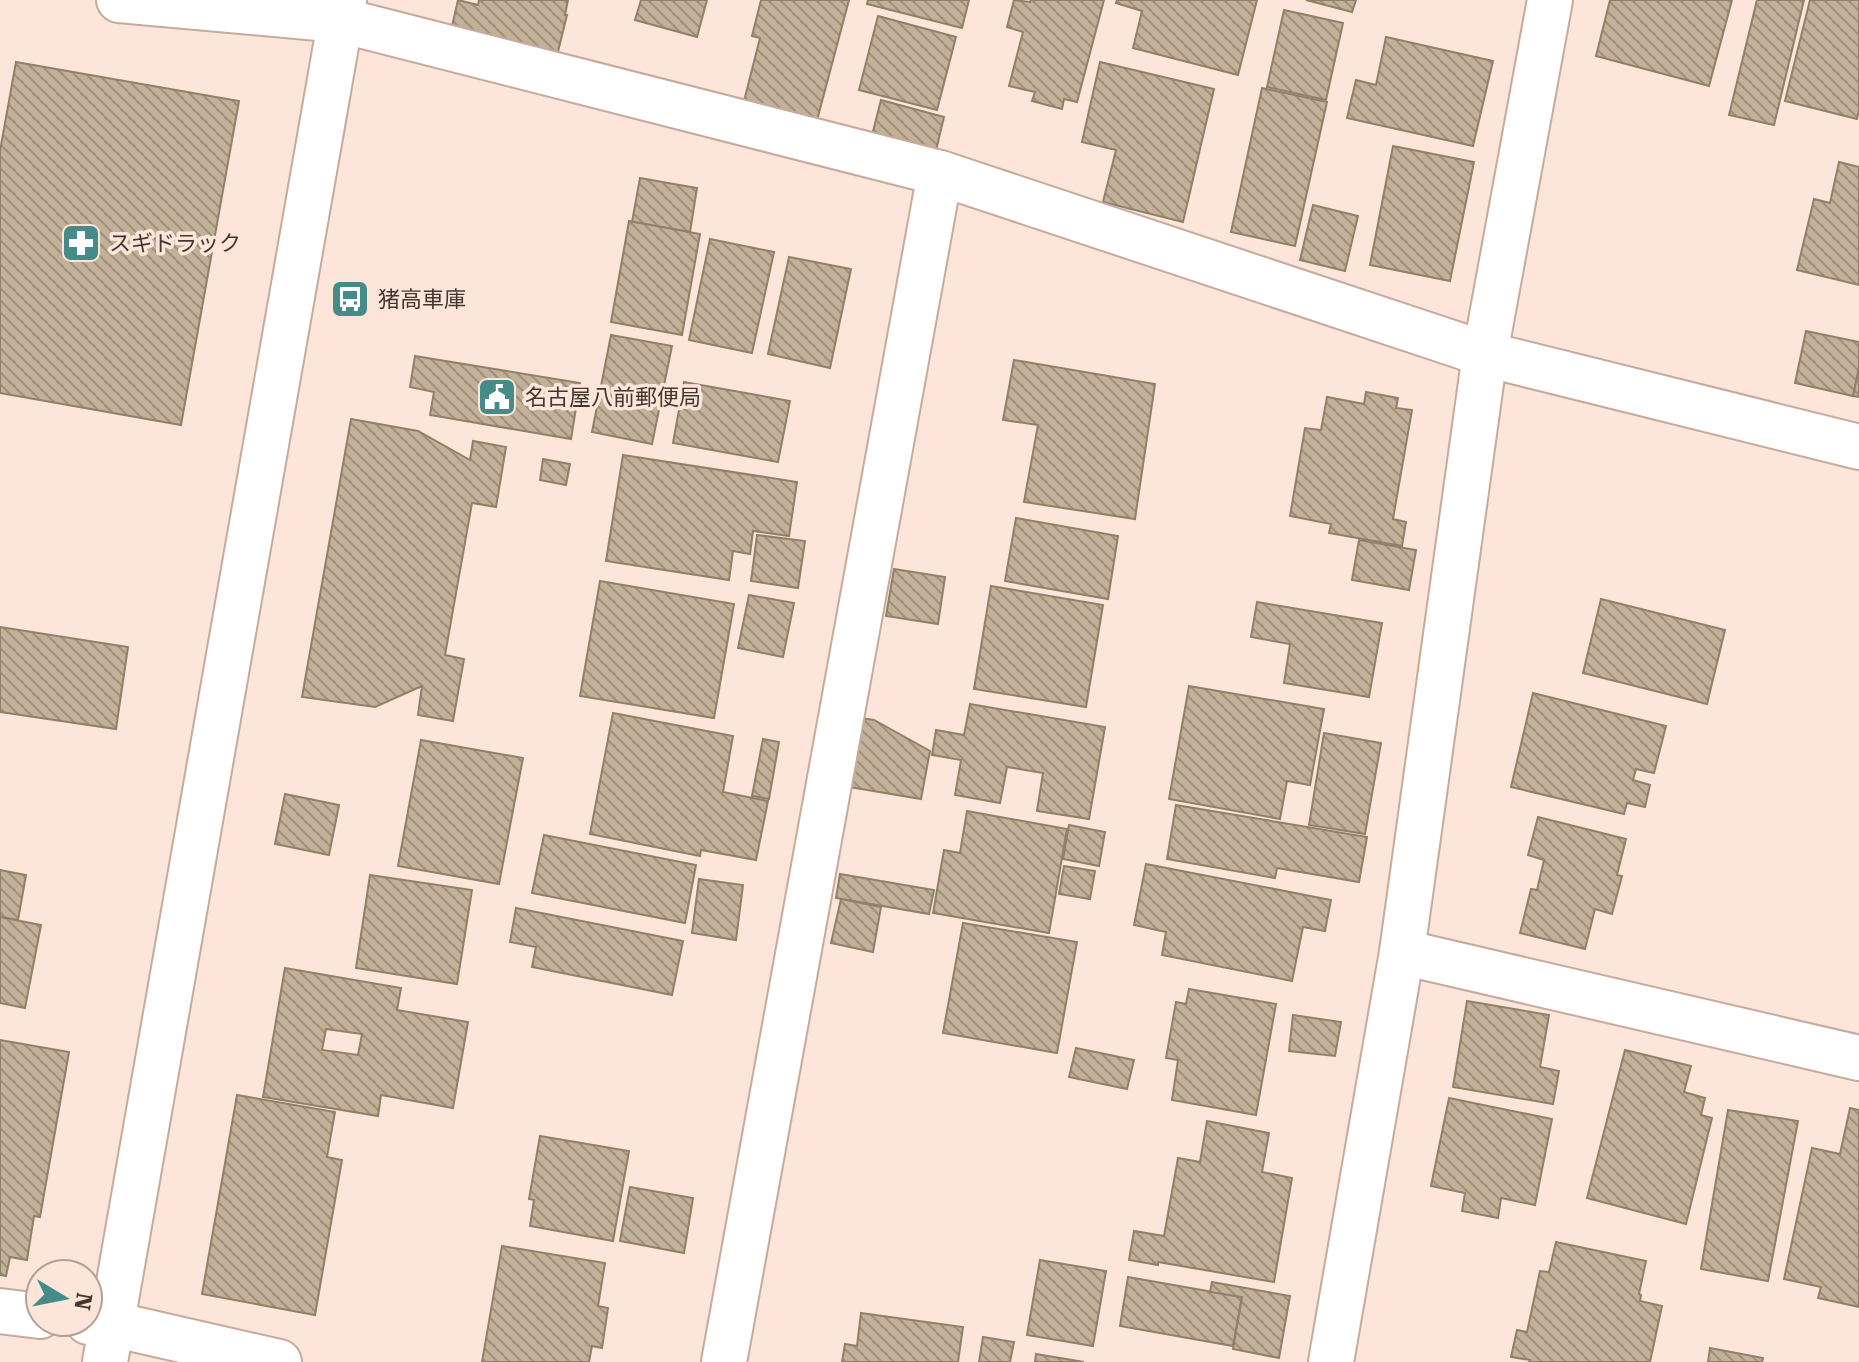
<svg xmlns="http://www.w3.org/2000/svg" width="1859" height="1362" font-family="'Roboto Serif','Noto Sans JP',serif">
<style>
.building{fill:url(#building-back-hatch);stroke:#908068;stroke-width:2;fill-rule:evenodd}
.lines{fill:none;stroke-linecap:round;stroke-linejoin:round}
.minor-casing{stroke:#c7aa9c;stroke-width:48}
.minor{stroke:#fff;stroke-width:44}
.labels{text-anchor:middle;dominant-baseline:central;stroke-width:7;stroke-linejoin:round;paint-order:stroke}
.poi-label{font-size:22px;fill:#433731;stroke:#fde5d9;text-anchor:start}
</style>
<defs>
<pattern id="building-back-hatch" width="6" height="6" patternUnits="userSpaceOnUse" patternTransform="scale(2)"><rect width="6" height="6" fill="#c2b098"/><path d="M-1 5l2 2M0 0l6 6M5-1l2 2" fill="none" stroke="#9f907d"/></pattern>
</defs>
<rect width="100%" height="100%" fill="#fde5d9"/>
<g class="building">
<polygon points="458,0 478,5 479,0 568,0 565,15 567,15 554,68 448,44"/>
<polygon points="641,0 707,0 697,37 635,20"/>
<polygon points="761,0 849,0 816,124 743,105 760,38 752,36"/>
<polygon points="868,0 969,0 962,28 867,4"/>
<polygon points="1014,0 1030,2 1031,0 1104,0 1077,102 1064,99 1062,109 1032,101 1035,92 1009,86 1023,32 1007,27"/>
<polygon points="1117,0 1257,0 1238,75 1133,48 1142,11 1116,3"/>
<polygon points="1306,0 1356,0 1352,12"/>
<polygon points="1610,0 1732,0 1709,86 1596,56"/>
<polygon points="1757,0 1804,0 1774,125 1729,115"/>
<polygon points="1810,0 1859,0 1859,110 1857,119 1785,101"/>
<polygon points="1284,10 1343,23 1326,100 1267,87"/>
<polygon points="878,16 956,37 937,110 859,90"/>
<polygon points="1386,37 1493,61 1473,146 1347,118 1356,80 1376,85"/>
<polygon points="16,62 239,101 181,425 0,393 0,151"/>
<polygon points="1100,62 1214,89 1183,222 1103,202 1116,150 1082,142"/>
<polygon points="1262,88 1327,102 1295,246 1231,232"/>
<polygon points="881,100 944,117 933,163 869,147"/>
<polygon points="1393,146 1474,162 1450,281 1370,265"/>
<polygon points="1839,162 1859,167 1859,285 1797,270 1814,199 1830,203"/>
<polygon points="640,178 697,188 690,232 632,222"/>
<polygon points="1313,205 1358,216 1345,271 1300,260"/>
<polygon points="629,221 700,234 682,335 611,322"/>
<polygon points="710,239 774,252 752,353 689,340"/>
<polygon points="789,257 851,269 830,368 768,354"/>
<polygon points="1806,331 1859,342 1859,368 1853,396 1795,383"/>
<polygon points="611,335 672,346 652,444 592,432"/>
<polygon points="415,356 580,383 571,439 430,415 434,392 410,387"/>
<polygon points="1014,360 1155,384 1135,519 1024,502 1038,425 1003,420"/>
<polygon points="1859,368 1859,397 1853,396"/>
<polygon points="684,382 790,401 778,462 673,443"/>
<polygon points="1366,392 1398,398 1396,408 1412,410 1393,519 1406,522 1402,546 1329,533 1331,524 1290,516 1305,428 1321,430 1327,397 1364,404"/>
<polygon points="351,419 418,431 470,460 473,441 506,447 496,507 472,503 445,655 464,659 453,721 418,715 422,686 375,707 302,697"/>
<polygon points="623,455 797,482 789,536 753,531 750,554 733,551 729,580 606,561"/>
<polygon points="543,459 570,464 566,485 540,480"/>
<polygon points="1016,518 1118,536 1108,599 1005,581"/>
<polygon points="757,535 805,541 798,588 751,581"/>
<polygon points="1359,540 1416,550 1409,590 1352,580"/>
<polygon points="894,569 945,577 938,624 886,616"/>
<polygon points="600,581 734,604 714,718 580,696"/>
<polygon points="991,586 1103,605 1086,707 974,689"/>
<polygon points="749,595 794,603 783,657 738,648"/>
<polygon points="1601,599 1725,630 1707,704 1583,673"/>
<polygon points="1257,602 1382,623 1369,697 1284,683 1290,644 1251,637"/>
<polygon points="0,627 128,647 116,729 0,712"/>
<polygon points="1189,686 1324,709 1310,785 1287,781 1280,819 1169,799"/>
<polygon points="1533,693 1666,726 1654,773 1636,769 1633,780 1650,785 1645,807 1627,803 1624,814 1511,787"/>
<polygon points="970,704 1105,727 1089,819 1037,811 1043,773 1007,767 1000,803 955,795 961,760 932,755 936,730 964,735"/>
<polygon points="613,713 733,736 723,792 768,801 756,860 701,850 700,856 590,834"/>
<polygon points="861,718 874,720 930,751 921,799 849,787"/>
<polygon points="1324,733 1381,743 1365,834 1309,825"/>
<polygon points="763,739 779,742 769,799 752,796"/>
<polygon points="421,740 523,758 499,884 398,866"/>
<polygon points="285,794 339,805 329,855 275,844"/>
<polygon points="1176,805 1367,837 1359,882 1277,868 1275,878 1167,859"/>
<polygon points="967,811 1067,829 1049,933 933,913 944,850 960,853"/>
<polygon points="1538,817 1626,839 1617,875 1622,876 1612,914 1595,909 1585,949 1520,933 1531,889 1537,890 1544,860 1528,855"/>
<polygon points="1069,825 1105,832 1099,866 1063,859"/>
<polygon points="544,835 696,865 685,923 532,893"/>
<polygon points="1146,864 1331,900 1325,931 1303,927 1292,981 1162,955 1166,932 1134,925"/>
<polygon points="1064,866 1095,871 1090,899 1059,894"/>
<polygon points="0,870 26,875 18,920 0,917"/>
<polygon points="840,874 934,890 929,914 836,898"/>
<polygon points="370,875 472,890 457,984 356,968"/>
<polygon points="699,879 743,885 736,940 692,933"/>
<polygon points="841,899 881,907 873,952 831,943"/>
<polygon points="516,908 683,941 672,995 532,967 536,947 510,942"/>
<polygon points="0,917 41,925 25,1008 0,1003"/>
<polygon points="963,923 1077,942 1057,1053 943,1033"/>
<path d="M285,968L401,988L397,1010L468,1022L453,1108L381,1095L378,1116L263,1097ZM326,1029L362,1034L358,1055L322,1050Z"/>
<polygon points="1189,989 1276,1004 1256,1115 1172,1100 1178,1060 1166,1058 1176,1002 1186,1004"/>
<polygon points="1467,1001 1549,1015 1540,1067 1559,1071 1553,1104 1453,1087"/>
<polygon points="1293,1015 1341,1022 1335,1056 1289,1051"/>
<polygon points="0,1040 69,1052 40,1217 34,1216 27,1260 10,1257 6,1276 0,1275"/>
<polygon points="1076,1048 1134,1060 1127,1089 1069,1077"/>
<polygon points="1625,1050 1691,1066 1684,1092 1705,1098 1701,1115 1712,1118 1686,1224 1587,1198"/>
<polygon points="237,1095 335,1112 327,1157 342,1160 315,1315 202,1294"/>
<polygon points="1449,1098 1552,1119 1535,1205 1501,1198 1498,1218 1462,1211 1465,1193 1431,1186"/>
<polygon points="1850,1108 1859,1110 1859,1307 1818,1298 1821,1287 1784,1279 1812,1148 1840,1154"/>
<polygon points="1728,1110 1798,1121 1768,1281 1701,1269"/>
<polygon points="1207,1121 1269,1133 1262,1172 1292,1178 1274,1282 1158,1262 1158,1265 1129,1260 1134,1231 1164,1236 1178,1158 1200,1162"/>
<polygon points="540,1136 629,1151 613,1241 530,1226 534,1200 529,1199"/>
<polygon points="630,1187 693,1198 684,1253 620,1241"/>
<polygon points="1556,1242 1646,1261 1639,1294 1641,1295 1640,1301 1662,1306 1650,1362 1529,1362 1530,1360 1511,1357 1517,1330 1527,1332 1540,1271 1549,1272"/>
<polygon points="502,1246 605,1263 598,1306 608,1308 602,1348 592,1346 589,1362 482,1362"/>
<polygon points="1040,1260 1106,1271 1093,1346 1027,1335"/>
<polygon points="1128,1277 1242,1297 1233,1346 1120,1326"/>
<polygon points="1212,1282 1290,1296 1279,1358 1233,1349 1242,1297 1210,1292"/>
<polygon points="861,1313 963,1327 958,1362 842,1362 845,1344 857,1346"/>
<polygon points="983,1337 1014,1342 1010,1362 979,1362"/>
<polygon points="1710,1348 1763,1358 1762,1362 1708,1362"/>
<polygon points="1036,1354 1084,1362 1035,1362"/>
</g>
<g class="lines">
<g class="minor-casing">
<g id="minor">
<polyline points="119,0 340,20 940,173 1485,354 1859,447"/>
<polyline points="1402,952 1859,1058"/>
<polyline points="0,1311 40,1316"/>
<polyline points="88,1322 112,1324 279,1362"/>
<polyline points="105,1362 344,0"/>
<polyline points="724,1362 940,173"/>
<polyline points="1331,1362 1402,952 1485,354 1550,0"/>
</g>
</g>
<use href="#minor" class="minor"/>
</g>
<defs>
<g id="pharmacy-square" transform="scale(2)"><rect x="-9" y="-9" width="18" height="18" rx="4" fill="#458c89" stroke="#fde5d9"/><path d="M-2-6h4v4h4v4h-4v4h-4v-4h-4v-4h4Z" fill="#fff"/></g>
<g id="bus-square" transform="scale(2)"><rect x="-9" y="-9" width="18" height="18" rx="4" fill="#458c89" stroke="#fde5d9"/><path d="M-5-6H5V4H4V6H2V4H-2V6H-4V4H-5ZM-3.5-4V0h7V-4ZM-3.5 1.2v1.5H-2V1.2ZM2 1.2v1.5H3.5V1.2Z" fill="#fff"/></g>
<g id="civic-square" transform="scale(2)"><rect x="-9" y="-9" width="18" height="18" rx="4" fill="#458c89" stroke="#fde5d9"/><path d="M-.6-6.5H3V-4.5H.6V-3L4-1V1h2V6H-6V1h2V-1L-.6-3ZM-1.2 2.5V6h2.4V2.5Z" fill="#fff"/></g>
</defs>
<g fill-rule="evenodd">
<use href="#pharmacy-square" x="81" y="243"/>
<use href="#bus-square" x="350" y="299"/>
<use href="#civic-square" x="497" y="397"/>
</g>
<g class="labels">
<g class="poi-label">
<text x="109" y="243">スギドラック</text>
<text x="378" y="299">猪高車庫</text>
<text x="525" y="397">名古屋八前郵便局</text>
</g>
</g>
<g transform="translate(64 1298) rotate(100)"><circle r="38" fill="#fde5d9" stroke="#b39f96" stroke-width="2"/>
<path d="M0-6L14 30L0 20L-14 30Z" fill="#458c89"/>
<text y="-12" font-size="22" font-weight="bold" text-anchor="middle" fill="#433731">N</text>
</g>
</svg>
